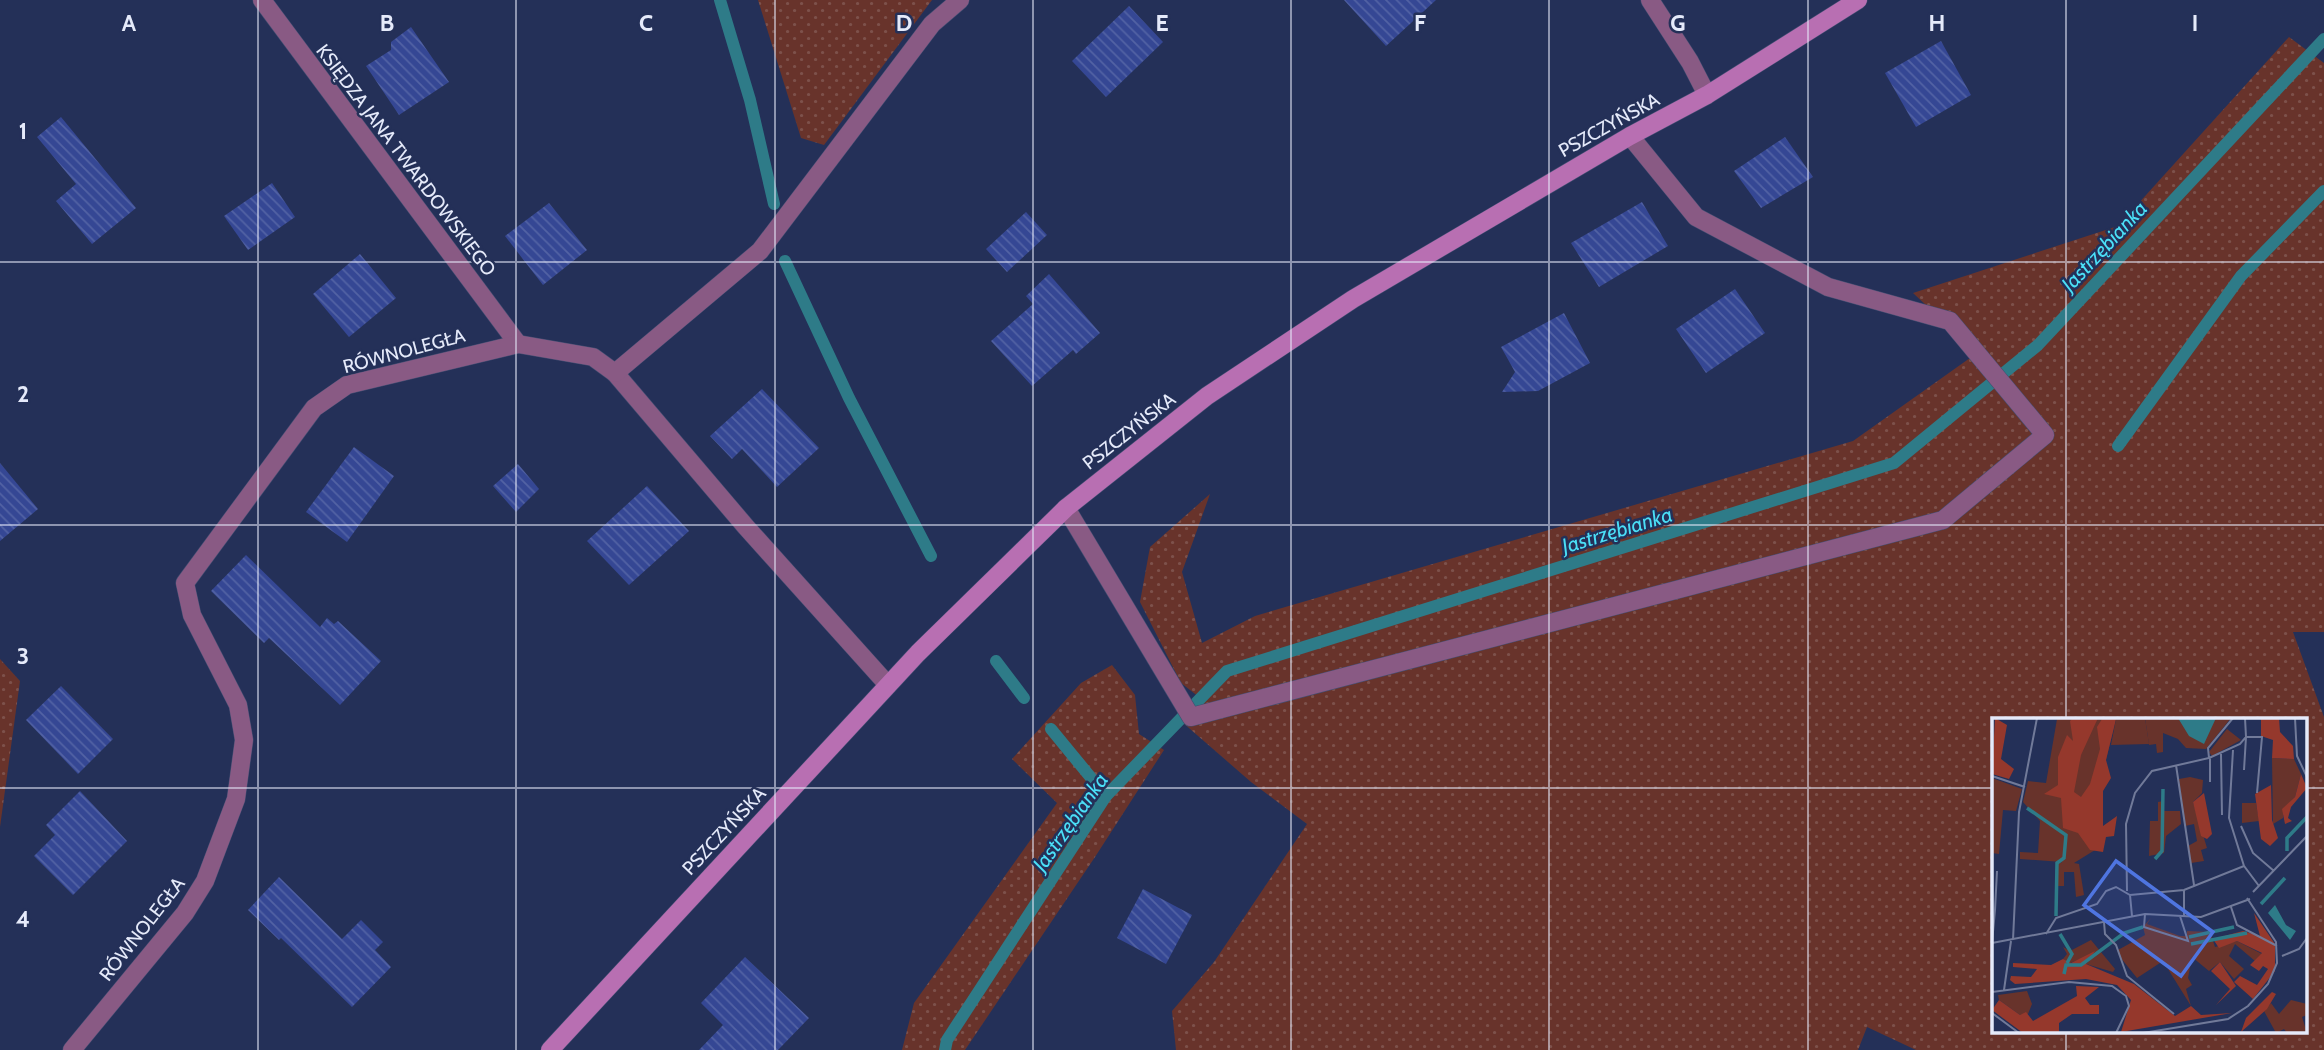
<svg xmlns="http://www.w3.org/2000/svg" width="2324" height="1050" font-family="Cabin,sans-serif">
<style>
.grass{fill:url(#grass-dots);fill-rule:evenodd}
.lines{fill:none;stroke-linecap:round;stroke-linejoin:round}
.stream{stroke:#2e7b88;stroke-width:12}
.building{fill:url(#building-back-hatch)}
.street-casing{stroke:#434e72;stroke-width:19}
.secondary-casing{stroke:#434e72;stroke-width:19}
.street{stroke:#895a84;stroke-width:18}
.secondary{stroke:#b86fb2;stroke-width:18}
.grid{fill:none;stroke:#e5eafa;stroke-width:2;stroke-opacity:0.55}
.labels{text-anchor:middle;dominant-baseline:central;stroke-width:5;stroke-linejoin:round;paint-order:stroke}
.street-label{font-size:19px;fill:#e5eafa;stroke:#243058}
.water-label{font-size:21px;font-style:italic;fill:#4bdff7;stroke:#243058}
.inset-river{fill:none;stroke:#2e7b88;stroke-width:3.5}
.inset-road{fill:none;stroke:#717a99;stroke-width:2}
.view{fill:#4f75e0;fill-opacity:0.15;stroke:#4f75e0;stroke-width:3.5}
.inset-edge{fill:none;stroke:#e5eafa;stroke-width:3.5}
.grid-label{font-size:23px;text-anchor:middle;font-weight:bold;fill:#e5eafa;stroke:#243058;stroke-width:5;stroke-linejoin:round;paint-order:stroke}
</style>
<defs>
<pattern id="grass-dots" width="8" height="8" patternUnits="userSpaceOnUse" patternTransform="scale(1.75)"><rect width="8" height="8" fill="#68332b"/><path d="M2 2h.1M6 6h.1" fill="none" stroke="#7d514b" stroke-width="1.8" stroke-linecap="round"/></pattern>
<pattern id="building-back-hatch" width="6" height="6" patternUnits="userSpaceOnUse" patternTransform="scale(1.75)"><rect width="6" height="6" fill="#354794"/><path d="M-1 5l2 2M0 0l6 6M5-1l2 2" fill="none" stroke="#5262a4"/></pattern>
</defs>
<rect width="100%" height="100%" fill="#243058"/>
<g class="grass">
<polygon points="758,0 932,0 824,145 801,138"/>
<path d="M2289,37L2324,63V632H2293L2324,717V1050H1916L1867,1027L1858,1050H1176L1172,1011L1214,962L1307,824L1251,782L1182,722L1199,697L1181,683L1140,602L1150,547L1210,494L1182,572L1202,643L1255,616L1853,441L1977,353L1913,293L2118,226ZM1993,719H2305V1031H1993Z"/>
<polygon points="0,659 20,681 0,827"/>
<polygon points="1112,665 1135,695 1139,734 1164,750 1095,857 965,1050 902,1050 914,1003 1057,803 1012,759 1081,683"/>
</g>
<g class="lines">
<g class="stream">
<polyline points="720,0 750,100 774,204"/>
<polyline points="785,261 849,398 931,556"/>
<polyline points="2118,446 2241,276 2324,191"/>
<polyline points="996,661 1024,698"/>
<polyline points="1051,729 1106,796"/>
<polyline points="945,1050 947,1040 1106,796 1227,671 1894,463 2038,345 2324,39"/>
</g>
</g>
<g class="building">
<polygon points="1344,0 1436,0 1386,46"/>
<polygon points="1129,6 1163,42 1106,97 1072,61"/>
<polygon points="411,27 449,82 399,115 366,66 391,50 391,42"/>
<polygon points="1941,41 1971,95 1916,127 1885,73"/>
<polygon points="61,117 136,208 92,244 56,201 76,184 37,137"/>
<polygon points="1785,137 1813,177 1761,208 1734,171"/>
<polygon points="272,183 295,217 248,250 224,216"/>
<polygon points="1642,202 1668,246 1599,287 1571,243"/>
<polygon points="549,203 587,250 543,285 505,236"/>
<polygon points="1026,212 1047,235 1007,272 986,249"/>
<polygon points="360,254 396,298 349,337 313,294"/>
<polygon points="1049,274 1100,333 1076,354 1073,350 1032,386 991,341 1033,304 1026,296"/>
<polygon points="1735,289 1765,333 1706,373 1676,329"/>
<polygon points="1564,313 1590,363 1538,391 1502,392 1515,372 1501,347"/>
<polygon points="762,389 819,448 777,487 742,449 732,459 710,436"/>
<polygon points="354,447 394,476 347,542 306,512"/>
<polygon points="0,463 38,509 0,541"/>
<polygon points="518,464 539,489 516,512 493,486"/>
<polygon points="647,486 689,531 629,585 587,541"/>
<polygon points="246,555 320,627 327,618 334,624 338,621 381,661 340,705 269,638 264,643 211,591"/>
<polygon points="61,686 113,739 78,774 26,720"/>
<polygon points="80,791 127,841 73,895 34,856 55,835 46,825"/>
<polygon points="279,877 342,939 361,920 383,942 375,950 391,967 352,1007 281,938 279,940 248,910"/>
<polygon points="1143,889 1192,915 1166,964 1117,938"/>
<polygon points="745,957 809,1018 778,1050 699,1050 723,1025 701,1003"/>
</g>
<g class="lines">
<g class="street-casing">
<g id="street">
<polyline points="262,0 518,344"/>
<polyline points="1650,0 1690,62 1707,95"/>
<polyline points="615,373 746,527 888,685"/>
<polyline points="1066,508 1191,717 1943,520 2045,435 1950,321 1828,287 1696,217 1630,136"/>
<polyline points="72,1050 185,913 205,881 236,799 244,740 238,705 192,615 185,583 314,408 347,385 518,344 593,357 615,373 760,251 932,24 960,0"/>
</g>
</g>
<g class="secondary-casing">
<polyline id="secondary" points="550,1050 918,653 1066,508 1207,396 1353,299 1630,136 1707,95 1858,0"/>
</g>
<use href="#street" class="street"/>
<use href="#secondary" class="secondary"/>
</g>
<path class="grid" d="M258,0V1050M516,0V1050M775,0V1050M1033,0V1050M1291,0V1050M1549,0V1050M1808,0V1050M2066,0V719M0,262H2324M0,525H2324M0,788H1993M2305,788H2324M2066,1031V1050"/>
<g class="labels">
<g class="street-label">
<text transform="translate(1609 125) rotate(-29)">PSZCZYŃSKA</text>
<text transform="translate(406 160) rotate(53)">KSIĘDZA JANA TWARDOWSKIEGO</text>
<text transform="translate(404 351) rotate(-15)">RÓWNOLEGŁA</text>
<text transform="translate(1129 431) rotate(-38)">PSZCZYŃSKA</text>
<text transform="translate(724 831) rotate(-47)">PSZCZYŃSKA</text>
<text transform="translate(142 929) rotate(-52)">RÓWNOLEGŁA</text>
</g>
<g class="water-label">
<text transform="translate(2104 246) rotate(-47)">Jastrzębianka</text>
<text transform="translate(1617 530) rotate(-17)">Jastrzębianka</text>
<text transform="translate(1070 822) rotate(-55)">Jastrzębianka</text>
</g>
</g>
<g transform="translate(1992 718)">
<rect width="315" height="315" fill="#243058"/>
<path d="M137,0L124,1L112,50L103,132L82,145L87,146L92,177L84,179L82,154H72V168H65L66,146L70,144L28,141V134L46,135L48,103L31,84L36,63L54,65L65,1ZM153,0H239L214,31L194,30L186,21L171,15V34L165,35L164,26L157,27ZM235,11L249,22L220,38L217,34ZM280,40L302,41L309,56L303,79L291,91V100L281,106ZM198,59L211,62L210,75L201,84L215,130L209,132L212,143L199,145L196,128L205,123L202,106L193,108L187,61ZM172,83V93H188L189,106L174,118L172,135L157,138L158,103H166V84ZM250,85H264L267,103L250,105ZM159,200L155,206L188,218H195V213L218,214L223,229L245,223L270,236L263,243L243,226L237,238L252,251L242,261L228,244L217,253L200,239L196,260L200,267L194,271L199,288L171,243L145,260L128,239L126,232L153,217L151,209ZM99,222L123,251L121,254L94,246L104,235L78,245L71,241L75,236L71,229L78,233ZM35,273L40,286L36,296L28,297L7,282L6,277ZM299,282L315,286V297L310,299L315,315H295L292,311L284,315L272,293L279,285L287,296Z" fill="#68332b"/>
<path d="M3,0L15,7L9,41L22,51L17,61L0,56ZM81,0H106L89,37L82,74L89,79L98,66L108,31L105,9L110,1L137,0L124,1L114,42L119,60L111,73V108L125,98L122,118L114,119L111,134L98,132L86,115L71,110L69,80L52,76L66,67V39L75,17L81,23L78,3ZM269,0H287L288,14L301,28L302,41L280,40L281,22L269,18ZM309,56L315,70L299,89L296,100L300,103L293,106L290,91L303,79ZM279,67L280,102L286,120L278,128L269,121L263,76ZM212,75L220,116L215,121L209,118L201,84ZM262,195L283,226V253L261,281L242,264L248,258L265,267L276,251L271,248L267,253L258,247L270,235L245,223L227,230L221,221L251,213L268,218ZM103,233L94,246L142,266L183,298L199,288L209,297L240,295L129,314L139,282L125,267L94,261L23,266L18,262L19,258L39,259L45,251L21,249V245L59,247L71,241L79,245ZM228,244L244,268L224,287L238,271L219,253ZM84,268L107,269L93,280L98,287H107V296H80L67,305V315H31L0,292L7,282L28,297L34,294L41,303L85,278ZM280,274L284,276L275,291L249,314L254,300Z" fill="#95382c"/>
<path d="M153,0L157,26L119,27L124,1Z" fill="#68332b"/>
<path d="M0,60L30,71L24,93L11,92L7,136L0,135Z" fill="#68332b"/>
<path d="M186,0H224L212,26L197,18ZM283,187L294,207L304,213L298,222L276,195Z" fill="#2e7b88"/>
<path class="inset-river" d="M35,90L74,117L72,140L65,145L64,198M295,133V120L315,99M163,141L170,133L171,71M269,186L293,160M68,216L80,236L75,245M197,219L242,209M199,226L255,215M72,256L74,247H89L132,215L151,209"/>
<path class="inset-road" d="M303,0L305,38L315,59M241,32L237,100L252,148M229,36L230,97M217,40L248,26L254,19L253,0M184,47L202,167M252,52L254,19H270L265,75M0,58L33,69M218,64V40M249,108L261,135L282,153M135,173L134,106L143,75L160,53L217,40L216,30L241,0M261,174L315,118M138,177L140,198M239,189L245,207L285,228M3,192L5,153M153,196L152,209L196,223L188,198M192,199V172M112,204L113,216L124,227L135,258L182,296M54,216L64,200L105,186L114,173L124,169L138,177L192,172L252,148L267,168M21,222L27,94L45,0M0,225L153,196L209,199L258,181M0,225L3,192M290,238L307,231L315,220M12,272L19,223M0,274L77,264L120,268L134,278L137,288L124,315M0,295L27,315M151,315L236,301L256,288L276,266L285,245L284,224L255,180"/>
<path class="view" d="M124,143L221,214L189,258L92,187Z"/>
<rect width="315" height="315" class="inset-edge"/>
</g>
<g class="grid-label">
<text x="129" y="31">A</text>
<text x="387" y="31">B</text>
<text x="646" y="31">C</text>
<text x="904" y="31">D</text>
<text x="1162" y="31">E</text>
<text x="1420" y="31">F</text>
<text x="1678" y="31">G</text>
<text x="1937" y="31">H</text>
<text x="2195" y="31">I</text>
<text x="23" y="139">1</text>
<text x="23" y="402">2</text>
<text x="23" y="664">3</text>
<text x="23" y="927">4</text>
</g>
</svg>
